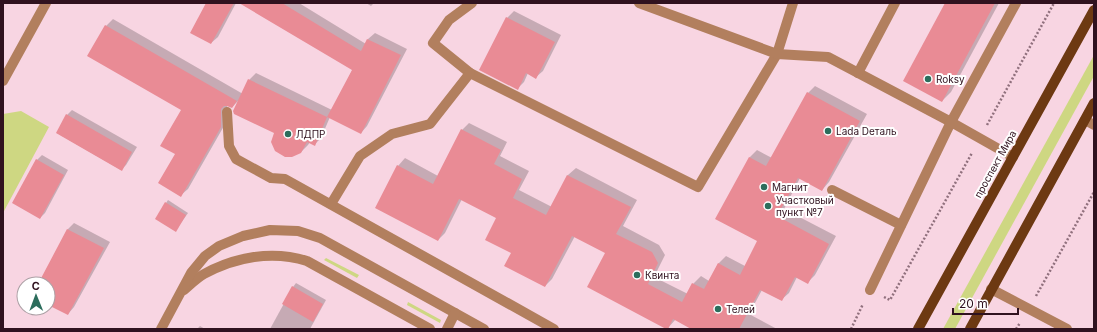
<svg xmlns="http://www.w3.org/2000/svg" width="1097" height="332" font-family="Inter,sans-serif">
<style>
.green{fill:#ced782}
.shadow{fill:#0003}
.building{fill:#e98b95}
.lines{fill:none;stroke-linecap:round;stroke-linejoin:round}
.path{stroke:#90707d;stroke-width:2.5;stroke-dasharray:2 2;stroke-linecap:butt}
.service{stroke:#b27f5e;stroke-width:10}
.primary{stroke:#6d3912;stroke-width:10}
.poi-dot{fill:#2c6d5c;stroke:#fff;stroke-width:1.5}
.labels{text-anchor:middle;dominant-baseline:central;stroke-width:4;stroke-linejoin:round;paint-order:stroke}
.poi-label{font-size:10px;fill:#30121f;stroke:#fff;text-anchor:start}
.street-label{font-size:10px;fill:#30121f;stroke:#fff}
</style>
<rect width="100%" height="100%" fill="#f8d5e2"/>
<g class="green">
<polygon points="1094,55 1094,76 955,329 943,329"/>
<polygon points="21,111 49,127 3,213 3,114"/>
<polygon points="326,258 359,275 357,278 324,260"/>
<polygon points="408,302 441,320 440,323 407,305"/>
</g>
<g class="shadow">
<polygon points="207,3 236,3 218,37 211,43"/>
<polygon points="241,3 299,3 366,44 368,39 375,33 407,49 367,126 361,133 330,117 321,138 314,145 310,142 308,145 301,152 275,133 239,100 232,107 227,104 228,119 188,189 181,195 176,154 182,110 106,26 113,19 243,94 249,80 256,73 332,110 353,69"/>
<polygon points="366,3 374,3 371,6"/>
<polygon points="946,3 999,3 951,92 942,101"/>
<polygon points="514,11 561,35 543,71 536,77 528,73 524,82 518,88 507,18"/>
<polygon points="815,86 867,114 829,182 822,190 800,178 784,209 836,236 815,275 808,282 797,277 789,293 781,300 762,290 749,314 777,329 694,329 676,319 667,329 607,253 575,236 552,279 545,286 512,253 497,218 462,199 445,233 438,240 398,166 405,158 438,176 462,130 469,123 507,142 500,156 529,171 519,190 552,207 568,175 576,168 637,200 623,226 659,245 665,255 654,277 688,294 693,284 701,276 709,281 718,264 726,256 745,266 758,241 749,158 757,150 772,158 808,93"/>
<polygon points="72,110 137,147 126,165 121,170 57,133 67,115"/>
<polygon points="42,155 68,170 45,213 40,218 37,160"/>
<polygon points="168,200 188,213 176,230 166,203"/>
<polygon points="74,223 110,242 74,307 68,314 48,304 48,284 39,284 68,229"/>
<polygon points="296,283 326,300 310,329 270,329 293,287"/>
<polygon points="200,326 205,329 197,329"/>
</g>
<g class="building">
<polygon points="206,3 234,3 211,44 190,33"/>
<polygon points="239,3 282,3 361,51 367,39 401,55 361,134 327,117 352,70"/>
<polygon points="945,3 995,3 942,102 903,81"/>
<polygon points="506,17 555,42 536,79 526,73 518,90 479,70"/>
<polygon points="105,25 237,101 232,108 227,106 224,106 221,109 221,127 181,197 158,183 175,154 160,146 181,110 87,56"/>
<polygon points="248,79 327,117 315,146 307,142 301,153 292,157 285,157 275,151 271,142 274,133 234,114 233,111"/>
<polygon points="807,92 860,121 822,191 798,178 777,216 829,244 808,284 795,277 782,301 760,290 739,329 691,329 673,319 668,329 666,329 587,287 605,253 572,236 545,287 504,266 511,253 485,240 496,218 459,199 438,241 375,208 397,165 433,184 461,129 501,150 494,164 522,179 513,198 546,215 567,175 631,207 616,234 652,252 658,263 648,284 682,302 692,283 704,289 718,263 740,275 757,241 715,219 749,157 766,166"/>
<polygon points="66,114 132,152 122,171 56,133"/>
<polygon points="36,159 64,175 40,219 12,203"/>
<polygon points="165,202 186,215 176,232 155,219"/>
<polygon points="67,229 104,248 68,315 48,305 48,284 38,284"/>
<polygon points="292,286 323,304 313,322 282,304"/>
</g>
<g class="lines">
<g class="path">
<polyline points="987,125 1054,3"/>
<polyline points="1036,296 1094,192"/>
<polyline points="884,297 890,300 972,153"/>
<polyline points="851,329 863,304"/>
<polyline points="1016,329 1020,323"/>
</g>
<g class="service">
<polyline points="472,3 449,20 433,43 470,73 698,187 777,54 793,3"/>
<polyline points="639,3 777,54 828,57 951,122 1016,3"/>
<polyline points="858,73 895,3"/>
<polyline points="3,81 46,3"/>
<polyline points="227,112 229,146 236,159 271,178 285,179 554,329"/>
<polyline points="1085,120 1094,125"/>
<polyline points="832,190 901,225"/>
<polyline points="331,204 360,156 392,134 430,124 470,73"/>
<polyline points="991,289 1067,329"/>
<path d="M184,290C191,284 197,278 204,274C235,257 272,250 307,261L430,329"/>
<polyline points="870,290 951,122 1013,157"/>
<polyline points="161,329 191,273 205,256 219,246 243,236 270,230 298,231 320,238 484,329"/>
<polyline points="447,329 455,313"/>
</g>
<g class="primary">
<polyline points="918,329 1094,10"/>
<polyline points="970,329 1094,103"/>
</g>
</g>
<g class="poi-dot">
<circle cx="928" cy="79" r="4"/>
<circle cx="828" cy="131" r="4"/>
<circle cx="288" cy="134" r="4"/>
<circle cx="764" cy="187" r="4"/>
<circle cx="768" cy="206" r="4"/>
<circle cx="637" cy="275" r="4"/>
<circle cx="718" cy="309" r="4"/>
</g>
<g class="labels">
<g class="poi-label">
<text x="936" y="79">Roksy</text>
<text x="836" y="131">Lada Dеталь</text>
<text x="296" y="134">ЛДПР</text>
<text x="772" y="187">Магнит</text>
<text x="776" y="200">Участковый<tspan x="776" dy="12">пункт №7</tspan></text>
<text x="645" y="275">Квинта</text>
<text x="726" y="309">Телей</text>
</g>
<g class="street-label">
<text transform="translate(995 164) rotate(-61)">проспект Мира</text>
</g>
</g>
<rect width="1097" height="332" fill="none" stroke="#30121f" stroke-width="8"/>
<g transform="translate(36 296) rotate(359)"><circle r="19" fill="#ffffff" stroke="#aca0a5"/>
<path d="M0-3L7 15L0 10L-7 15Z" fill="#2c6d5c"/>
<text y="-6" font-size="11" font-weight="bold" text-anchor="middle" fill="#30121f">С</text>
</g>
<path d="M953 308v6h65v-6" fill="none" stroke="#30121f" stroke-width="2"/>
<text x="959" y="308" font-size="12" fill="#30121f" stroke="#ffffff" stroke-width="3" paint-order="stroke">20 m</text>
</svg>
